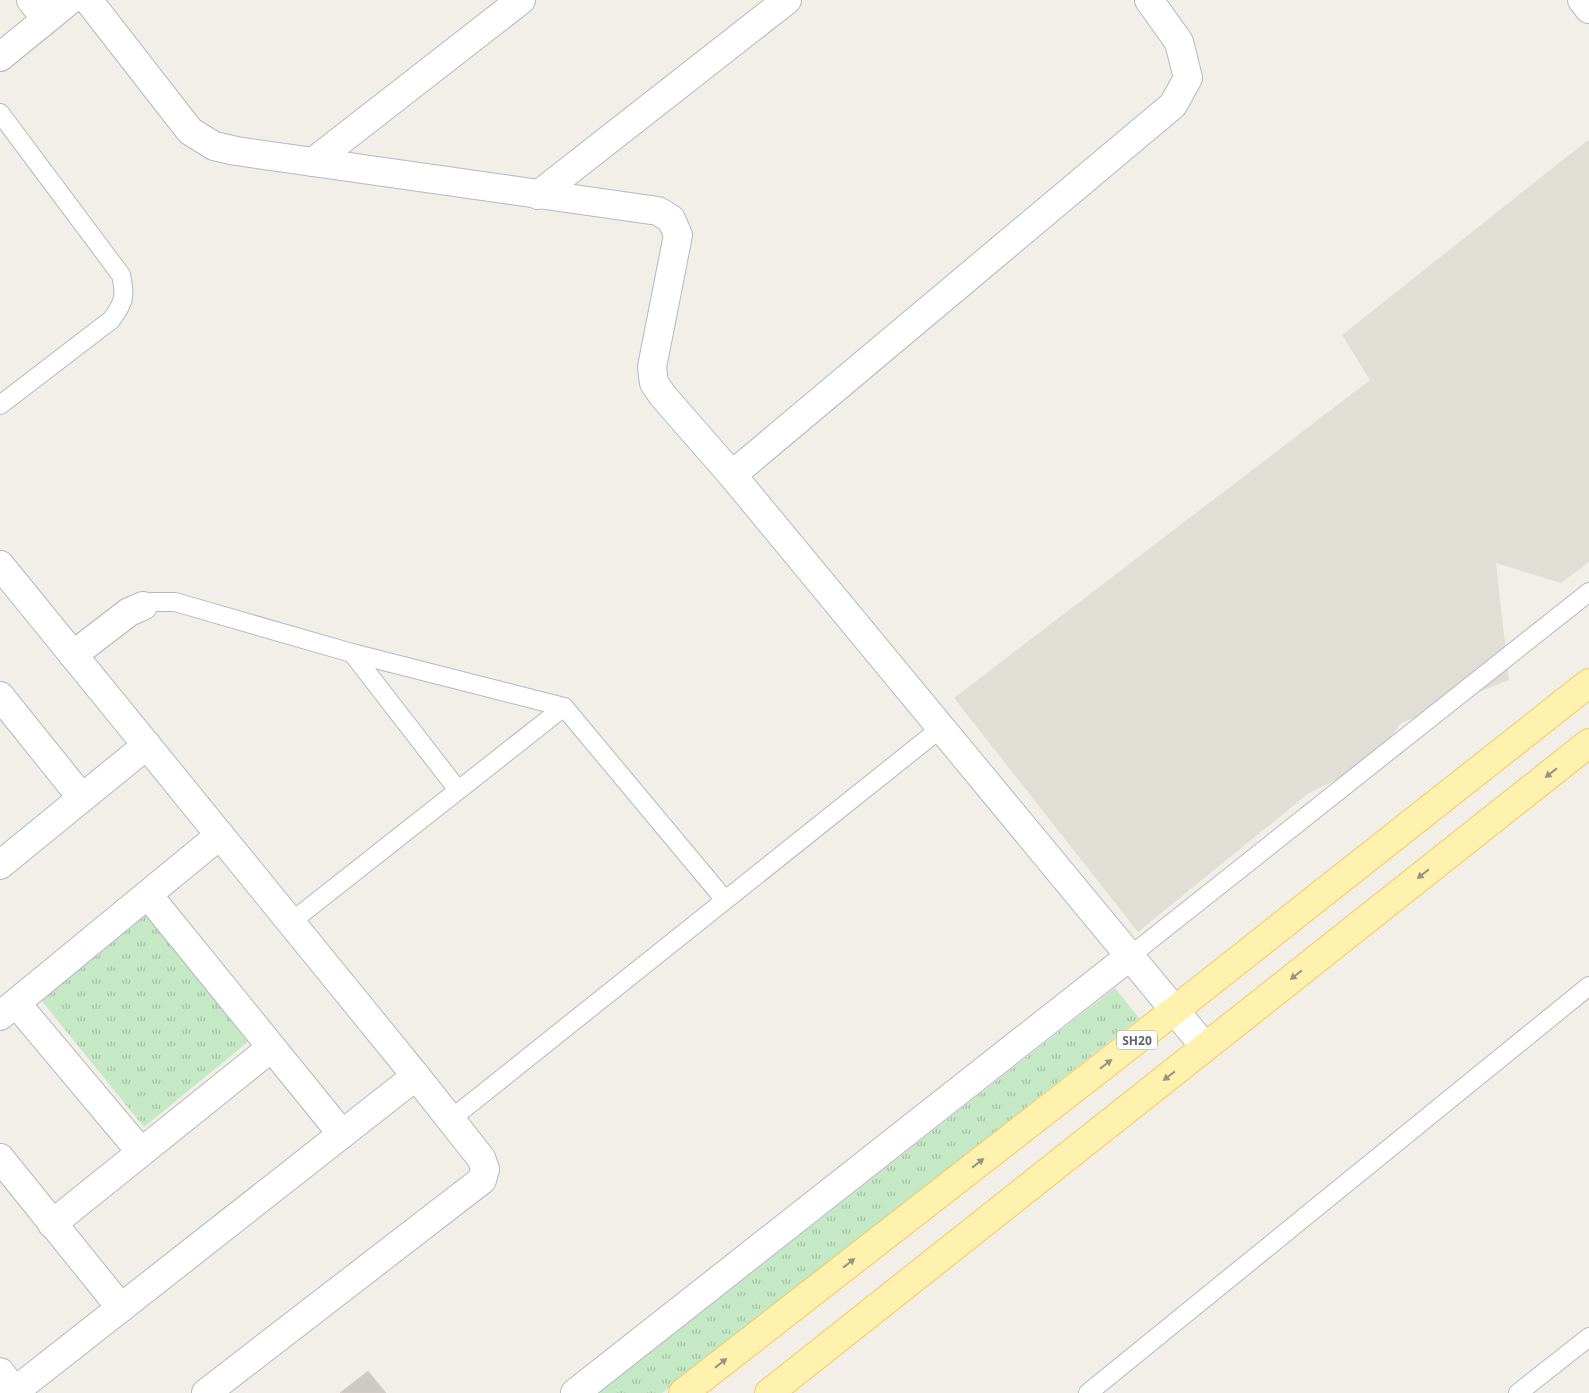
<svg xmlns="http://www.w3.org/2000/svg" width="1589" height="1393" font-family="'Open Sans',sans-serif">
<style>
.education{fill:#e1ded6}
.park{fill:url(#park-tufts)}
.building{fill:#cccac5;stroke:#d6d1c6}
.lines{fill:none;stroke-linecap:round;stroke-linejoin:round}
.lane-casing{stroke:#b5b8bc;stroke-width:20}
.street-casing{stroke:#b5b8bc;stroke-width:30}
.secondary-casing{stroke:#b6babf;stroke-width:30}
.primary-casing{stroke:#f2c960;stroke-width:30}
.lane{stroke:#fff;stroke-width:18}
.street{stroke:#fff;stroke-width:28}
.secondary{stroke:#fff;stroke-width:28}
.primary{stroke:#fff2af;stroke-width:28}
.oneway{fill:#979581}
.labels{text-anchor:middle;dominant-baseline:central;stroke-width:5;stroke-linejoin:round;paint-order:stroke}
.shield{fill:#fff;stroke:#8f9295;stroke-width:1}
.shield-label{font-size:12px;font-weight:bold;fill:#5f6368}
</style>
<defs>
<pattern id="park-tufts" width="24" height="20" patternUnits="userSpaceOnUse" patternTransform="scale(1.25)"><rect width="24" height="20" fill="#c5e8c5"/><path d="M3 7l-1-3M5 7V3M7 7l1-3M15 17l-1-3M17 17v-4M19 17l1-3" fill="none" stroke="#a3c0a4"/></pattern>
</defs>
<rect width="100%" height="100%" fill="#f1efe8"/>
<polygon class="education" points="1588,140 1589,142 1589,562 1561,583 1496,563 1509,680 1401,723 1373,762 1309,793 1138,932 954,698 1370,380 1342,335"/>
<g class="park">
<polygon points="146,914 249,1041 144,1127 41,1000"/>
<polygon points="1115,988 1139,1018 662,1393 598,1393"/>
</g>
<polygon class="building" points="368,1371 386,1393 340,1393"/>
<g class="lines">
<g class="lane-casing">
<g id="lane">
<path d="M0,113L121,275C126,296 124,303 111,320L0,405"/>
<polyline points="143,606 152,602 175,602 352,653 564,707 725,900"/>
<polyline points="352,653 458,790"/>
<polyline points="291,922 564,707"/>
<polyline points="1130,956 1589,592"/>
<polyline points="451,1119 941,728"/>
<polyline points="1088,1393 1589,986"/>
<polyline points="1518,1393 1589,1337"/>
</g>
</g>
<g class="street-casing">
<g id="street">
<polyline points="31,0 46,19"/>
<polyline points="88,0 190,131 214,146 236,151 658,211 671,219 678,235 652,367 654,383 663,396 732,475 1205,1047"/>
<polyline points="0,57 70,0"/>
<polyline points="313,162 521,0"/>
<polyline points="538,195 787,0"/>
<polyline points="732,475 1173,105 1188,78 1179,42 1149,0"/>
<polyline points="0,565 416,1076 481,1158 485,1169 482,1180 206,1393"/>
<polyline points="73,655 129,612 143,606"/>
<polyline points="0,696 82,798"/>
<polyline points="0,865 147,745"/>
<polyline points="148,895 342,1134"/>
<polyline points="16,1003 141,1152"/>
<polyline points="0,1016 220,835"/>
<polyline points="0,1158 121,1308"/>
<polyline points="52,1224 271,1048"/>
<polyline points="0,1372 16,1393"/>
<polyline points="15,1391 416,1076"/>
<polyline points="575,1393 1130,956"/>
</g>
</g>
<g class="secondary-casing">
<polyline id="secondary" points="1582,0 1589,9"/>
</g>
<g class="primary-casing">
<g id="primary">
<polyline points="683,1393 1175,1010 1589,683"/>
<polyline points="769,1393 1589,743"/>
</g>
</g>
<use href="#lane" class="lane"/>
<use href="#street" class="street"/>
<use href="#secondary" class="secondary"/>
<use href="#primary" class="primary"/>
</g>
<defs><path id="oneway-solid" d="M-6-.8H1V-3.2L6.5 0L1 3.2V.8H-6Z" transform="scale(1.25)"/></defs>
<g class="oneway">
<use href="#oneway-solid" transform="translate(1551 773) rotate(142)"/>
<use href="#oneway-solid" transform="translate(1423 874) rotate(142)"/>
<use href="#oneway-solid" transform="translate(1296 975) rotate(142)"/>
<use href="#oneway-solid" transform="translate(1106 1064) rotate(-38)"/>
<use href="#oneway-solid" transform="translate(1169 1076) rotate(142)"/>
<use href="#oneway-solid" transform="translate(978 1163) rotate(-38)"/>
<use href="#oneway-solid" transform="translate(849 1263) rotate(-38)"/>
<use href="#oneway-solid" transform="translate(721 1363) rotate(-38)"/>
</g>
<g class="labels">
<rect class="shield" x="1117" y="1030.5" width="40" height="19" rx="4"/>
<g class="shield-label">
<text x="1137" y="1040">SH20</text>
</g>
</g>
</svg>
